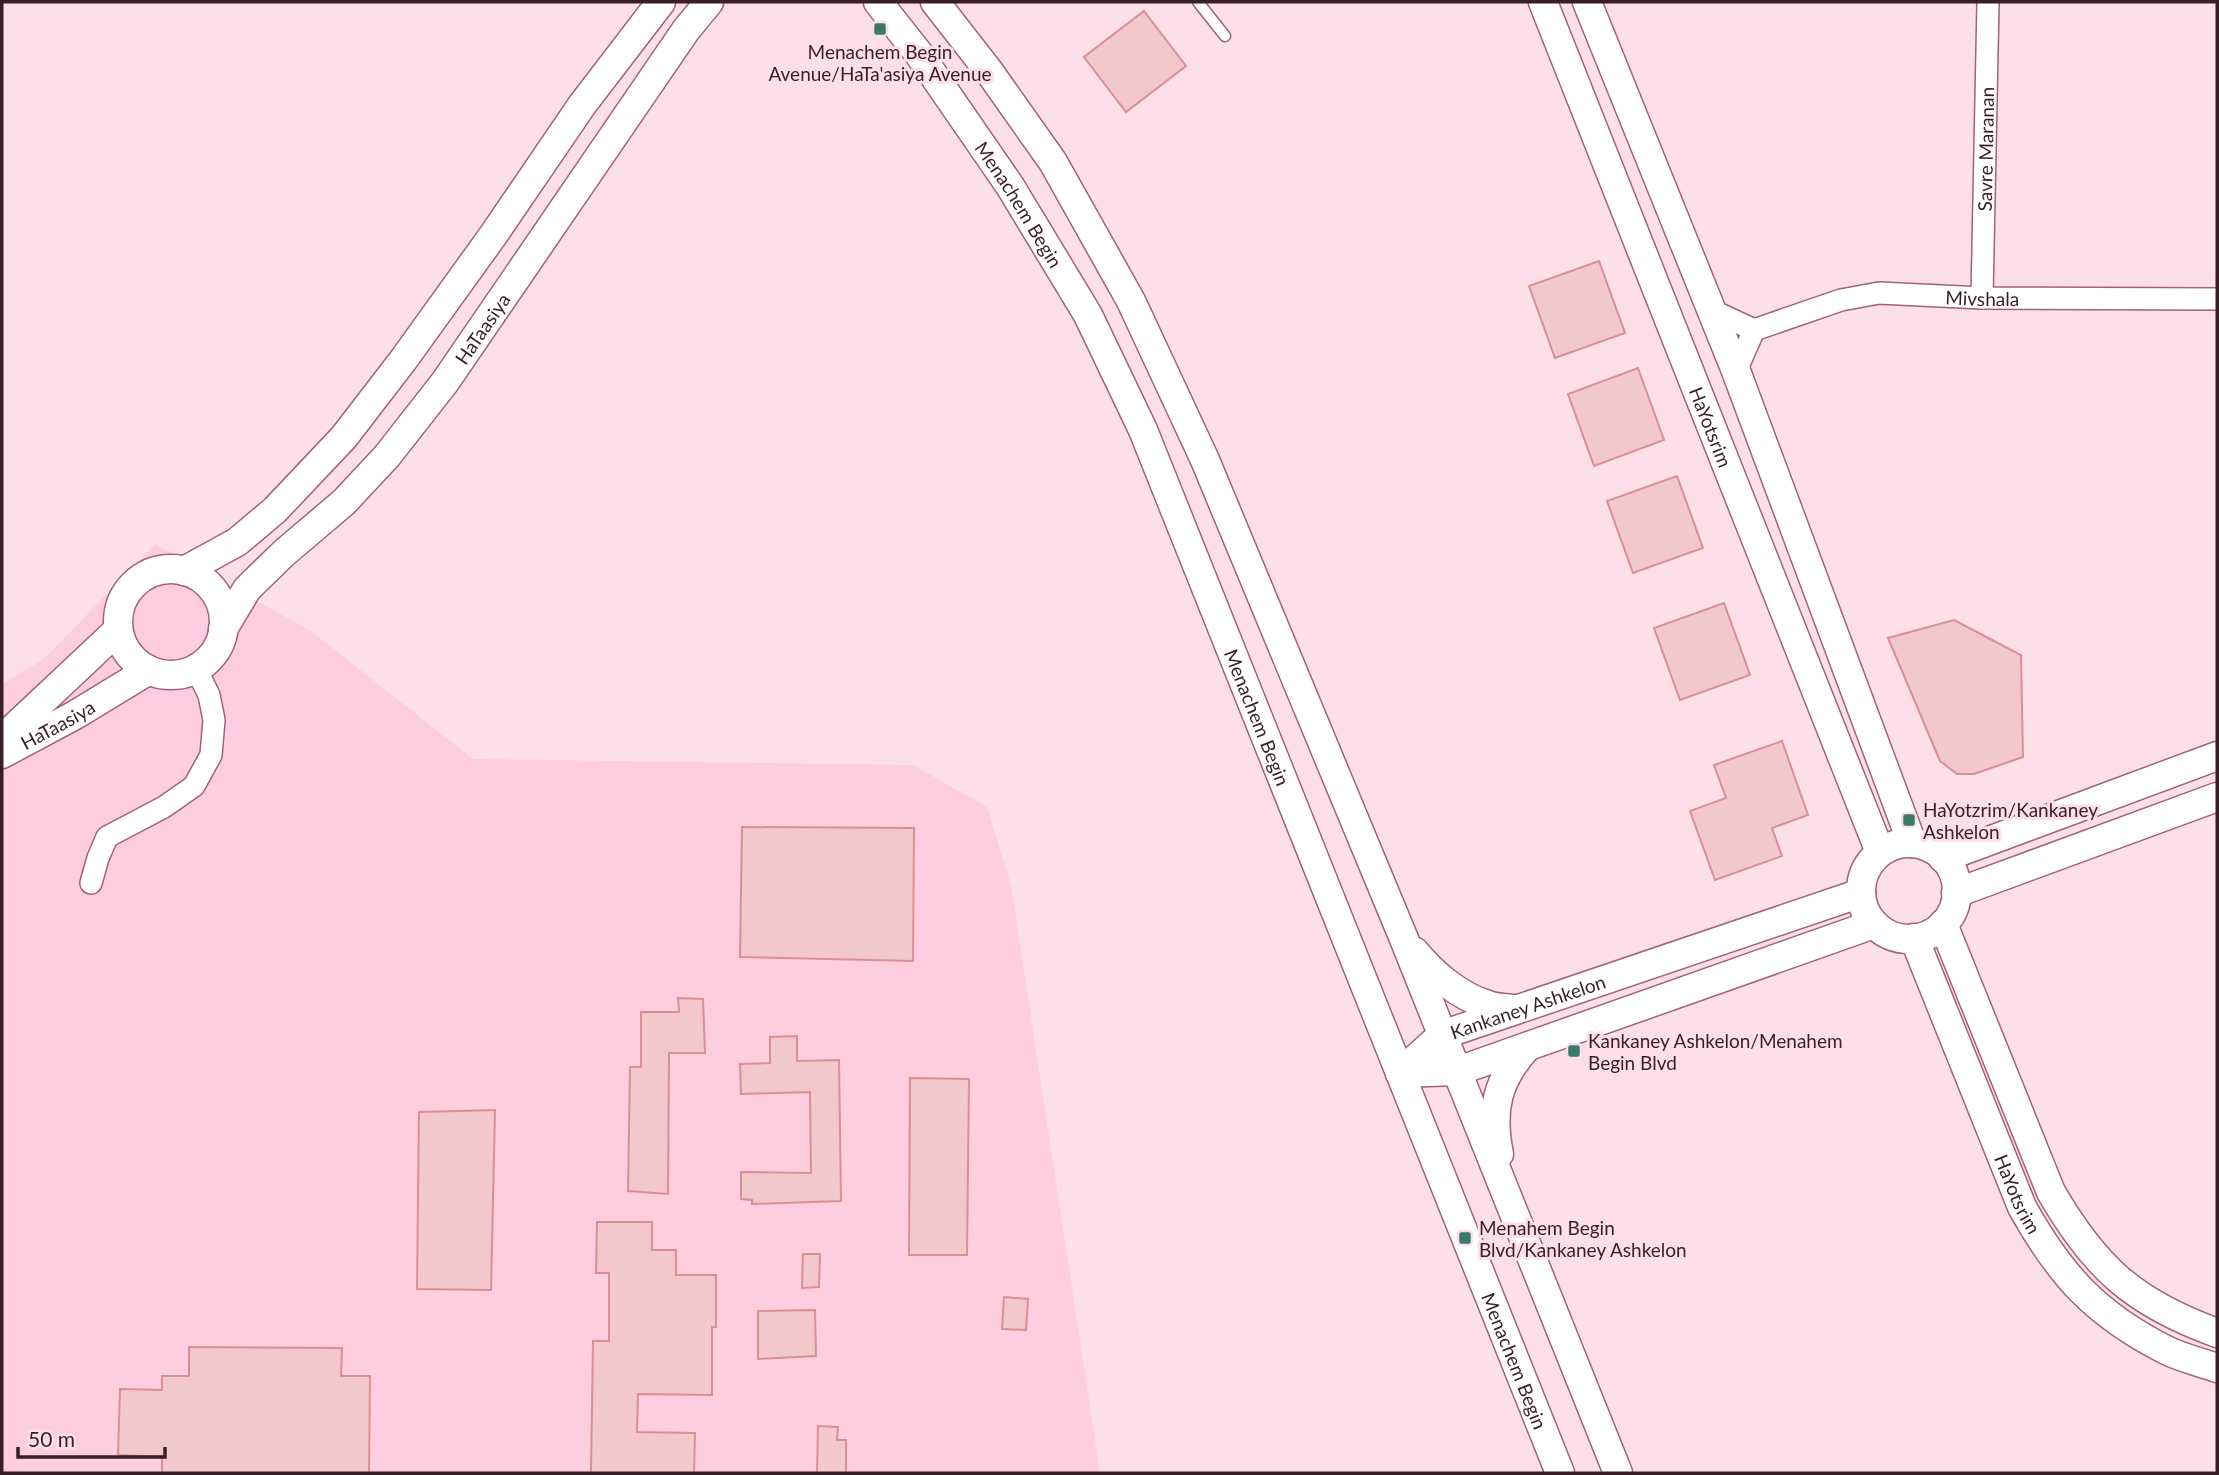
<svg xmlns="http://www.w3.org/2000/svg" width="2219" height="1475" font-family="Lato,sans-serif">
<style>
.built{fill:#ffcde0}
.building{fill:#f2c8cb;stroke:#d98f96;stroke-width:2}
.lines{fill:none;stroke-linecap:round;stroke-linejoin:round}
.lane-casing{stroke:#a2617c;stroke-width:13}
.street-casing{stroke:#a2617c;stroke-width:24}
.secondary-casing{stroke:#a2617c;stroke-width:31}
.lane{stroke:#fff;stroke-width:10}
.street{stroke:#fff;stroke-width:21}
.secondary{stroke:#fff;stroke-width:28}
.poi-dot{fill:#397a69;stroke:#fddfea;stroke-width:2.5}
.labels{text-anchor:middle;dominant-baseline:central;stroke-width:6;stroke-linejoin:round;paint-order:stroke}
.poi-label{font-size:19px;fill:#391e29;stroke:#fddfea;text-anchor:start}
.street-label{font-size:19px;fill:#391e29;stroke:#fddfea}
</style>
<rect width="100%" height="100%" fill="#fddfea"/>
<polygon class="built" points="155,544 311,631 473,759 913,765 987,807 1011,885 1100,1473 2,1473 2,684 44,659"/>
<g class="building">
<polygon points="1144,11 1186,66 1126,112 1084,57"/>
<polygon points="1599,261 1625,333 1555,358 1529,286"/>
<polygon points="1638,368 1664,440 1594,466 1568,394"/>
<polygon points="1677,476 1703,548 1633,573 1607,501"/>
<polygon points="1724,603 1750,675 1680,700 1654,628"/>
<polygon points="1954,620 2021,655 2023,757 1974,774 1957,774 1940,761 1888,638"/>
<polygon points="1782,741 1808,815 1772,828 1782,856 1715,880 1690,811 1726,798 1714,765"/>
<polygon points="742,827 914,828 913,961 740,957"/>
<polygon points="678,998 703,999 705,1053 669,1053 668,1194 628,1191 630,1067 641,1067 641,1012 679,1012"/>
<polygon points="797,1036 797,1061 839,1060 841,1201 752,1204 752,1200 741,1199 741,1172 811,1173 810,1092 741,1094 740,1064 770,1063 770,1037"/>
<polygon points="910,1078 969,1079 967,1255 909,1255"/>
<polygon points="495,1110 491,1290 417,1289 419,1112"/>
<polygon points="597,1222 652,1222 652,1250 676,1250 676,1275 716,1275 716,1327 712,1327 712,1395 638,1394 637,1432 695,1433 694,1473 591,1473 593,1341 609,1341 609,1273 596,1273"/>
<polygon points="803,1254 820,1254 819,1287 802,1288"/>
<polygon points="1004,1297 1028,1299 1026,1330 1002,1329"/>
<polygon points="815,1310 816,1356 758,1359 758,1311"/>
<polygon points="189,1347 342,1348 341,1376 370,1376 369,1473 162,1473 162,1457 118,1455 120,1389 162,1390 162,1376 189,1376"/>
<polygon points="818,1426 838,1427 837,1440 846,1440 846,1473 817,1473"/>
</g>
<g class="lines">
<g class="lane-casing">
<polyline id="lane" points="1198,2 1225,36"/>
</g>
<g class="street-casing">
<g id="street">
<path id="s1" d="M1982,298L1988,2"/>
<polyline points="1711,310 1754,330 1736,371"/>
<path id="s2" d="M1754,330L1841,300L1879,293L1982,298L2217,299"/>
<polyline points="91,883 98,858 107,837 164,807 194,786 211,755 214,720 209,695 196,669"/>
</g>
</g>
<g class="secondary-casing">
<g id="secondary">
<path id="s3" d="M878,2L919,54L1010,186L1088,315L1143,430L1560,1473"/>
<polyline points="935,2 988,70 1053,162 1131,301 1205,460 1404,939 1618,1473"/>
<path id="s4" d="M1543,2L1880,852"/>
<polyline points="1587,2 1736,371 1912,843"/>
<circle cx="171" cy="622" r="53"/>
<polyline points="184,571 237,542 275,510 344,437 404,359 494,234 582,105 661,2"/>
<path id="s5" d="M223,629L247,589L284,553L344,502L387,456L445,382L686,30L709,2"/>
<polyline points="2,739 118,630"/>
<path id="s6" d="M2,754L75,715L149,670"/>
<circle cx="1909" cy="891" r="48"/>
<polyline points="1943,858 2217,756"/>
<polyline points="1956,893 2217,797"/>
<path d="M1943,924L2051,1192C2095,1268 2134,1303 2217,1333"/>
<path id="s7" d="M1914,938L2022,1207C2060,1275 2095,1314 2166,1350C2182,1358 2200,1362 2217,1368"/>
<path d="M1415,952C1433,974 1460,997 1488,1005C1496,1008 1507,1008 1516,1009"/>
<polyline points="1400,1073 1458,1071 1874,924"/>
<path id="s8" d="M1400,1073L1442,1035L1861,893"/>
<path d="M1499,1154C1490,1110 1497,1080 1527,1047"/>
</g>
</g>
<use href="#lane" class="lane"/>
<use href="#street" class="street"/>
<use href="#secondary" class="secondary"/>
</g>
<g class="poi-dot">
<rect x="873" y="22" width="14" height="14" rx="3.5"/>
<rect x="1902" y="813" width="14" height="14" rx="3.5"/>
<rect x="1567" y="1044" width="14" height="14" rx="3.5"/>
<rect x="1458" y="1231" width="14" height="14" rx="3.5"/>
</g>
<g class="labels">
<g class="poi-label">
<text x="880" y="51" text-anchor="middle">Menachem Begin<tspan x="880" dy="22">Avenue/HaTa'asiya Avenue</tspan></text>
<text x="1923" y="809">HaYotzrim/Kankaney<tspan x="1923" dy="22">Ashkelon</tspan></text>
<text x="1588" y="1040">Kankaney Ashkelon/Menahem<tspan x="1588" dy="22">Begin Blvd</tspan></text>
<text x="1479" y="1227">Menahem Begin<tspan x="1479" dy="22">Blvd/Kankaney Ashkelon</tspan></text>
</g>
<g class="street-label">
<text stroke="none"><textPath href="#s1" startOffset="149">Savre Maranan</textPath></text>
<text stroke="none"><textPath href="#s3" startOffset="247">Menachem Begin</textPath></text>
<text stroke="none"><textPath href="#s2" startOffset="234">Mivshala</textPath></text>
<text stroke="none"><textPath href="#s5" startOffset="399">HaTaasiya</textPath></text>
<text stroke="none"><textPath href="#s4" startOffset="457">HaYotsrim</textPath></text>
<text stroke="none"><textPath href="#s3" startOffset="814">Menachem Begin</textPath></text>
<text stroke="none"><textPath href="#s6" startOffset="63">HaTaasiya</textPath></text>
<text stroke="none"><textPath href="#s8" startOffset="147">Kankaney Ashkelon</textPath></text>
<text stroke="none"><textPath href="#s7" startOffset="276">HaYotsrim</textPath></text>
<text stroke="none"><textPath href="#s3" startOffset="1507">Menachem Begin</textPath></text>
</g>
</g>
<rect width="2219" height="1475" fill="none" stroke="#391e29" stroke-width="7"/>
<path d="M18 1447v10h147v-10" fill="none" stroke="#391e29" stroke-width="3.5"/>
<text x="28" y="1447" font-size="21" fill="#391e29" stroke="#fddfea" stroke-width="5" paint-order="stroke">50 m</text>
</svg>
